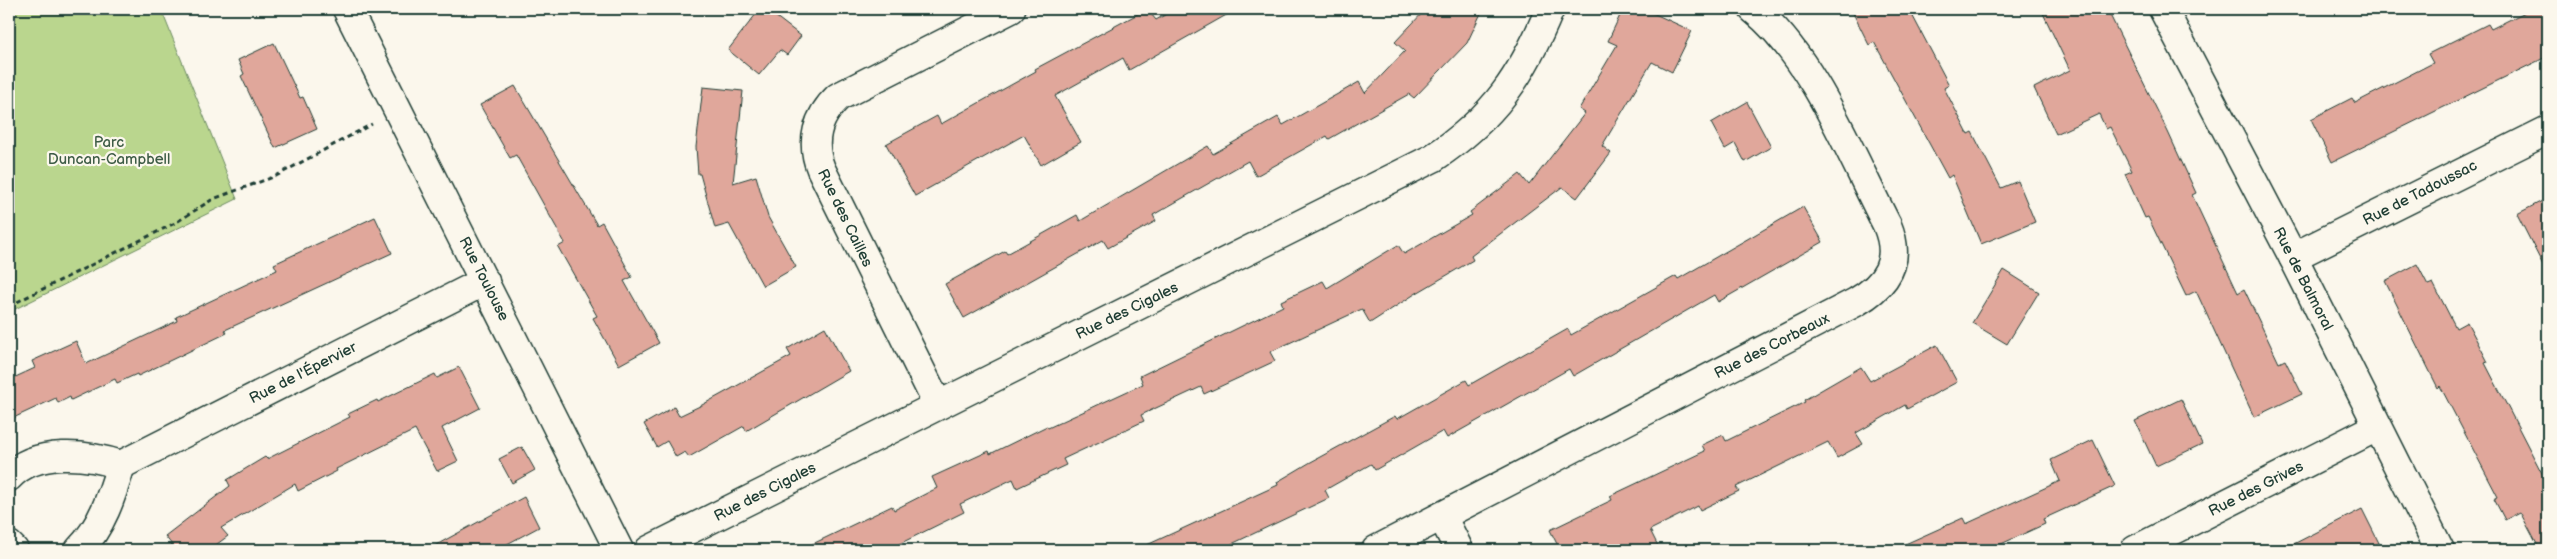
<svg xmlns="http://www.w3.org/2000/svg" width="2557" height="559" font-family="'Balsamiq Sans',sans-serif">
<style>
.green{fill:#bad68e;stroke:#6c8a61}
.building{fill:#e0a79b;stroke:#1f3d34}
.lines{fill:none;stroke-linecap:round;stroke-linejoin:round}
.minor-casing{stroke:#1f3d34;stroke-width:31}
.path{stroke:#1f3d34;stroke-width:3;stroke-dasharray:5 4;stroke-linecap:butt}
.minor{stroke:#fbf7ec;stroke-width:28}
.labels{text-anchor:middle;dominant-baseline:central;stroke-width:4.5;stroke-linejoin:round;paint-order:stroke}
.park-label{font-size:15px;fill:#3e5c46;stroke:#fbf7ec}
.street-label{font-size:15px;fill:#1f3d34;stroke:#fbf7ec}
</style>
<rect width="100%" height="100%" fill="#fbf7ec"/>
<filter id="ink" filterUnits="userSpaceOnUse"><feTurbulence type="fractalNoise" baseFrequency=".02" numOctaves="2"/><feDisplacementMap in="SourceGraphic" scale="10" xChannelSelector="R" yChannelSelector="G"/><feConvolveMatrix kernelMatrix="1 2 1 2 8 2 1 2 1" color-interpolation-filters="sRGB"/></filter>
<g filter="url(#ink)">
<polygon class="green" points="9,9 161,9 237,199 9,312"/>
<g class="building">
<polygon points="760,9 766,9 801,36 787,55 780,50 759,75 728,50"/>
<polygon points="1147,9 1156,20 1175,9 1237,9 1129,70 1123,58 1055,96 1081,142 1041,165 1024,135 915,196 886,144 937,116 941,124 1036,71 1035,69"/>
<polygon points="1426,9 1483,9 1467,43 1414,98 1409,94 1329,139 1327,136 1256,176 1248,161 1153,215 1156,221 1108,248 1103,240 964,318 945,284 1005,251 1007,254 1077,215 1080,221 1208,146 1213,154 1278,117 1283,125 1359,82 1365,93 1405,51 1395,42"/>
<polygon points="1623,9 1644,9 1692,31 1672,72 1652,62 1602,146 1611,153 1577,198 1562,187 1471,256 1473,260 1415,294 1370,323 1362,309 1270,352 1275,361 1204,394 1201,387 1141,415 1144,421 1063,459 1066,465 1017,488 1013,479 960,504 964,512 887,550 800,550 892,506 894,510 937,488 932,477 989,451 990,454 1047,426 1048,428 1143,384 1140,376 1283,306 1281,301 1323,281 1327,288 1398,245 1404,254 1472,215 1470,212 1520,174 1529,185 1585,113 1579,109 1617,45 1608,41"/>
<polygon points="1851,9 1909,9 1949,85 1944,88 1968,134 1972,132 2001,188 2018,181 2035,222 1981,244 1952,175 1948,178 1874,42 1869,45"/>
<polygon points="2041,9 2107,9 2168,132 2196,193 2192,195 2238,293 2244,289 2279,363 2285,360 2302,394 2254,417 2196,291 2186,296 2148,217 2145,218 2125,174 2132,171 2110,127 2106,129 2099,114 2056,134 2034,88 2070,70"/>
<polygon points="2531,9 2548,9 2548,56 2332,162 2311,119 2352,98 2355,103 2433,63 2428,54 2488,24 2491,29"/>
<polygon points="274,43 300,98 303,97 317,129 275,148 241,76 244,74 238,60"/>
<polygon points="515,86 597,225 602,222 632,277 624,281 659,343 619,365 593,318 597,316 558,247 565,243 516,155 510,158 480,105"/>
<polygon points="703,87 743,91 733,183 756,176 768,217 796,267 763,286 729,224 715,228 700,174 698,174 696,147"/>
<polygon points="1747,102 1771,147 1745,162 1735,143 1725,149 1711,123"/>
<polygon points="2548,198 2548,275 2517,214"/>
<polygon points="1803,207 1823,242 1718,302 1714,295 1573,376 1569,369 1447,438 1443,431 1375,470 1371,464 1325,490 1329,498 1219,550 1136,550 1278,485 1277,482 1309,463 1395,416 1397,419 1466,380 1469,385 1568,329 1571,335 1676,276 1678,279"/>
<polygon points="375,217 392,253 225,330 227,333 138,376 137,374 117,383 115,379 71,400 70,397 58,403 56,398 9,420 9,380 35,368 32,361 76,341 86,364 177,321 176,317 277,270 274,264"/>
<polygon points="2417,264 2428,285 2433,283 2456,328 2467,322 2488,362 2485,363 2548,485 2548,550 2540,550 2520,512 2505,520 2494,499 2498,497 2440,386 2438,388 2385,281"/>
<polygon points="2004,270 2039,292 2007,344 1972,323"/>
<polygon points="825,327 849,371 746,431 744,426 689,457 685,452 676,457 667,441 657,447 644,424 674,407 679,416 702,405 791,356 787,349"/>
<polygon points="1937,345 1957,382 1907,409 1905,405 1856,433 1863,444 1837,458 1828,442 1736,487 1739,491 1700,510 1698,506 1650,530 1660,550 1560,550 1550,530 1612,500 1610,496 1705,451 1702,445 1723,435 1726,441 1805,402 1804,400 1861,367 1870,381"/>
<polygon points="459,367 480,408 442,428 458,461 437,471 415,430 336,469 337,471 298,491 295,484 221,528 228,536 209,550 176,550 165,536 230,486 227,480 265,457 267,459 350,417 348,414 377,400 378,402 435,374 437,378"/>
<polygon points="2181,399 2202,444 2156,466 2135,421"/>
<polygon points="2093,440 2115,486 2043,519 2045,524 1988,550 1892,550 1963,518 1966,524 2060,481 2051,460"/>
<polygon points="522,447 535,470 512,483 499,459"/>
<polygon points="524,497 539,527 496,550 427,550"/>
<polygon points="2362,509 2379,543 2364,550 2282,550"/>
</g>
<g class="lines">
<g class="minor-casing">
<g id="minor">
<polyline points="347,9 619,550"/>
<polyline points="2163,9 2293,257 2440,550"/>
<polyline points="2293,257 2548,130"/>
<path d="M938,405L821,169C810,142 817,117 838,97L1011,9"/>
<polyline points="121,465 485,281"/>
<path d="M9,477C35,448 88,454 121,465C112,495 102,527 79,550"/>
<polyline points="1442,516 1459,550"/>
<polyline points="9,545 14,550"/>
<path d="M649,550L1433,158C1495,117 1522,76 1550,9"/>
<path d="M1376,550L1856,302C1887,284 1902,261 1887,225C1852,158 1813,56 1753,9"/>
<polyline points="2135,550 2377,427"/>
</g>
</g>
<polyline class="path" points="9,306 175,223 213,199 276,176 372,124"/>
<use href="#minor" class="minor"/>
</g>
</g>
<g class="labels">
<g class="park-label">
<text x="109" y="142">Parc<tspan x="109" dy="17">Duncan-Campbell</tspan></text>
</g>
<g class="street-label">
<text transform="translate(2420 193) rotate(-27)">Rue de Tadoussac</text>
<text transform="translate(845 218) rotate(64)">Rue des Cailles</text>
<text transform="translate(484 279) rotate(63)">Rue Toulouse</text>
<text transform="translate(2303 279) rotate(63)">Rue de Balmoral</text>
<text transform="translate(1127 311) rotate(-26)">Rue des Cigales</text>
<text transform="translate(1772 346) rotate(-27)">Rue des Corbeaux</text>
<text transform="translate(303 373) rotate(-27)">Rue de l'Épervier</text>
<text transform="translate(2256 489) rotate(-27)">Rue des Grives</text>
<text transform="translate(765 492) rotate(-27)">Rue des Cigales</text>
</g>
</g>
<rect width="2557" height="559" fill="none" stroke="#fbf7ec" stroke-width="30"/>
<rect x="15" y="15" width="2527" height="529" fill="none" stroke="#1f3d34" stroke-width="2" filter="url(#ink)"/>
</svg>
